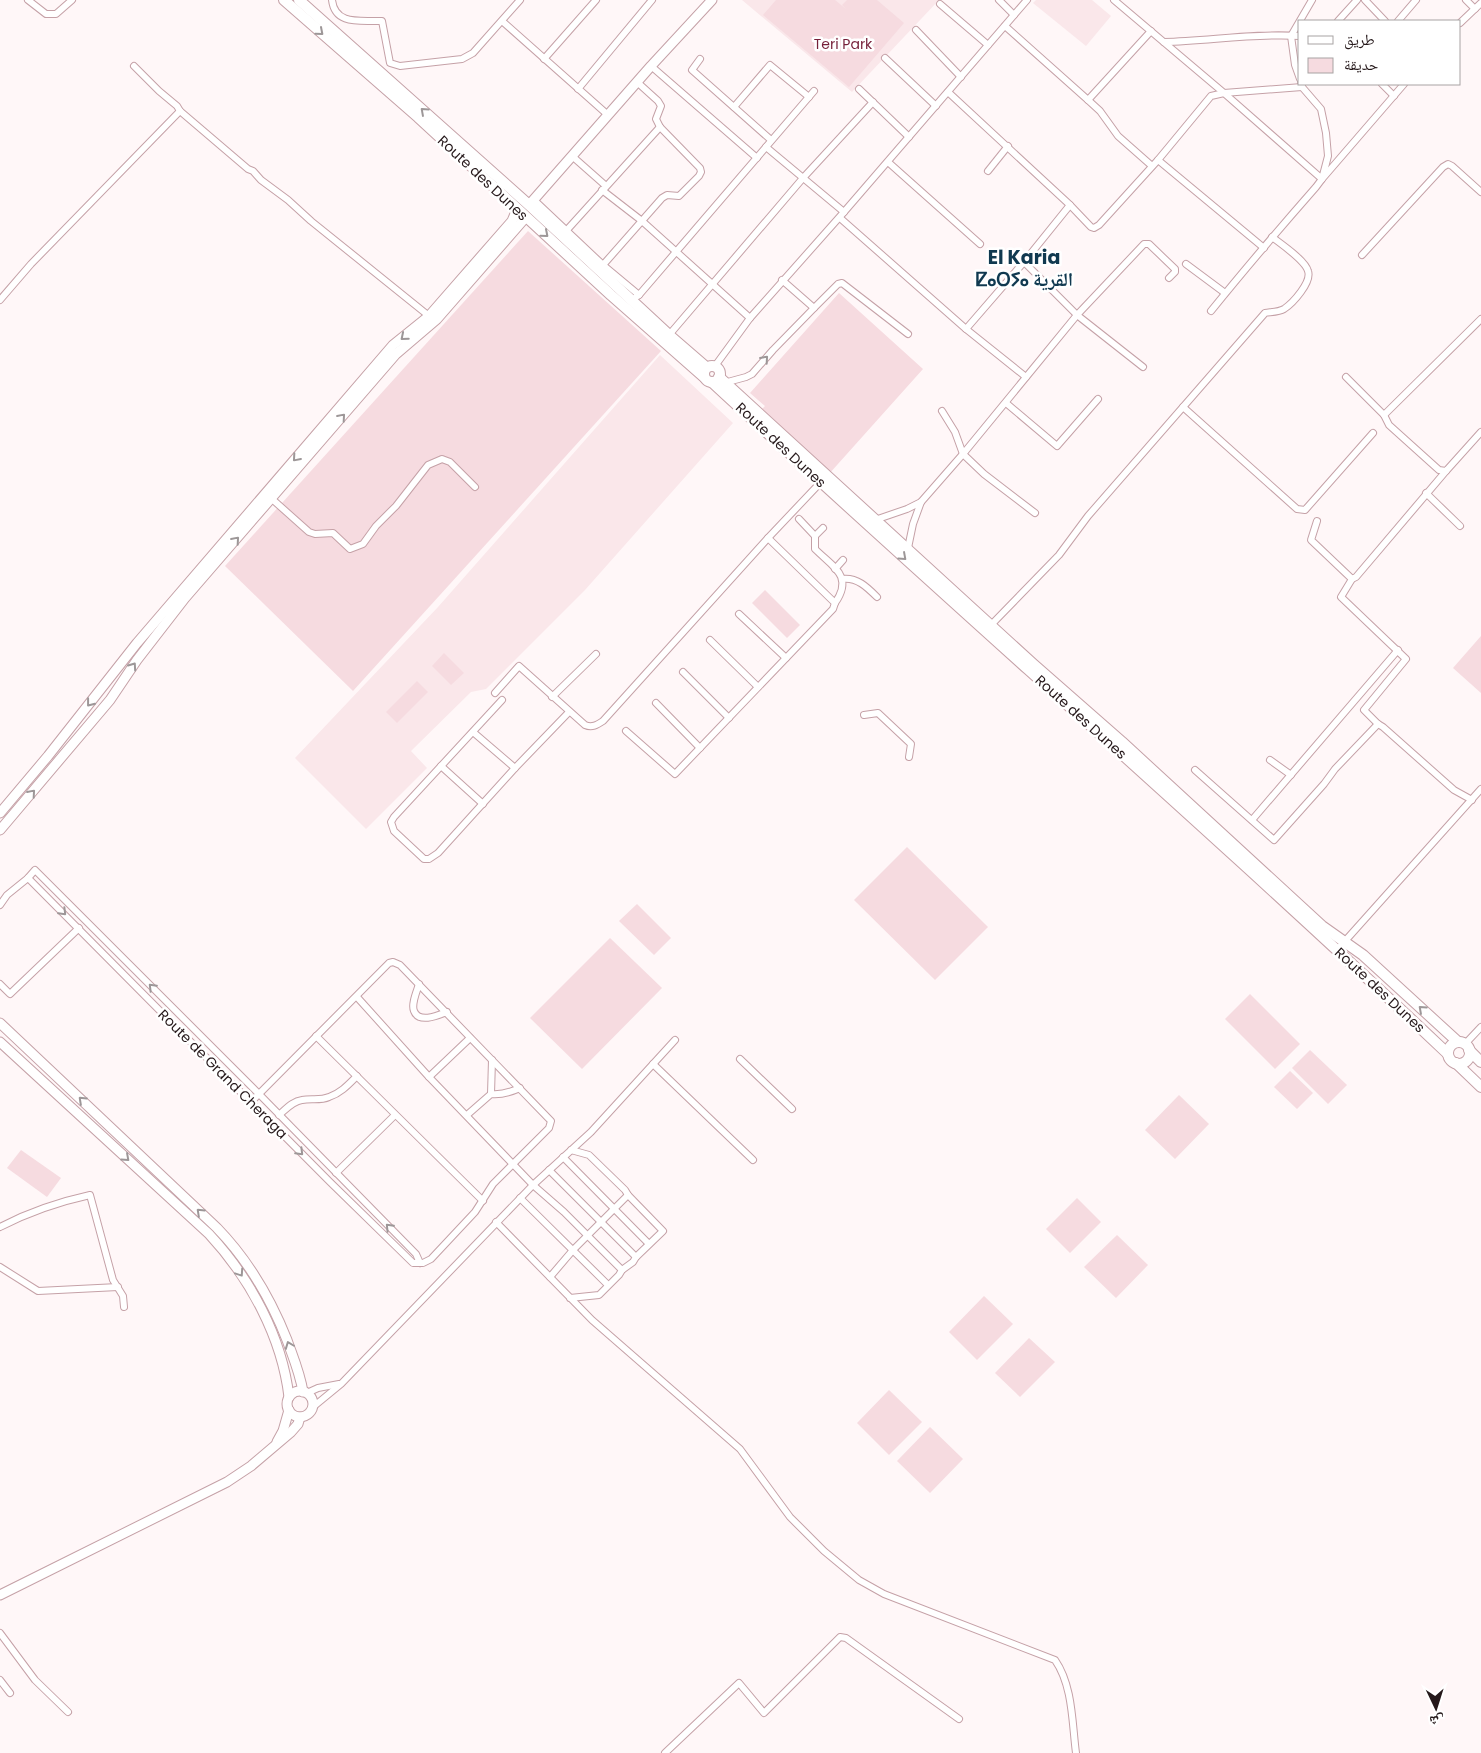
<svg xmlns="http://www.w3.org/2000/svg" width="1481" height="1753" font-family="Poppins,'Noto Naskh Arabic','Noto Sans Tifinagh',sans-serif">
<style>
.built{fill:#fae7ea}
.green{fill:#f6dbe0}
.lines{fill:none;stroke-linecap:round;stroke-linejoin:round}
.street-casing{stroke:#c5a1a7;stroke-width:8}
.secondary-casing{stroke:#c5a1a7;stroke-width:11}
.primary-casing{stroke:#c5a1a7;stroke-width:12}
.street{stroke:#fff;stroke-width:6}
.secondary{stroke:#fff;stroke-width:9}
.primary{stroke:#fff;stroke-width:10}
.oneway{stroke:#9d9798}
.labels{text-anchor:middle;dominant-baseline:central;stroke-width:5;stroke-linejoin:round;paint-order:stroke}
.park-label{font-size:14px;fill:#751f39;stroke:#fff}
.street-label{font-size:14px;fill:#25181a;stroke:#fff}
.district-label{font-size:19px;font-weight:bold;fill:#103950;stroke:#fff}
</style>
<rect width="100%" height="100%" fill="#fff7f8"/>
<g class="built">
<polygon points="742,0 939,0 852,92"/>
<polygon points="1036,0 1092,0 1111,16 1086,46 1033,3"/>
<polygon points="660,355 733,423 585,590 486,689 471,692 411,751 427,768 366,829 295,758 438,607"/>
</g>
<g class="green">
<polygon points="776,0 835,0 846,9 842,5 847,0 877,0 904,23 849,87 763,15"/>
<polygon points="528,231 661,351 353,691 225,566"/>
<polygon points="839,293 923,369 829,474 762,409 765,406 750,393"/>
<polygon points="765,590 800,625 787,638 752,603"/>
<polygon points="1481,636 1481,693 1453,668"/>
<polygon points="444,653 464,673 451,685 432,666"/>
<polygon points="417,681 428,692 397,723 386,712"/>
<polygon points="907,847 988,927 935,980 854,900"/>
<polygon points="637,904 671,938 654,955 619,921"/>
<polygon points="610,938 662,988 582,1069 530,1018"/>
<polygon points="1250,994 1300,1044 1275,1069 1225,1019"/>
<polygon points="1310,1050 1347,1085 1328,1104 1292,1068"/>
<polygon points="1290,1071 1313,1093 1297,1109 1274,1087"/>
<polygon points="1179,1095 1209,1124 1175,1159 1145,1130"/>
<polygon points="21,1150 61,1178 47,1197 7,1168"/>
<polygon points="1077,1198 1101,1222 1070,1253 1046,1229"/>
<polygon points="1117,1235 1148,1265 1116,1298 1084,1267"/>
<polygon points="984,1296 1013,1324 977,1360 949,1332"/>
<polygon points="1029,1338 1055,1362 1020,1397 995,1373"/>
<polygon points="889,1390 922,1422 889,1455 857,1423"/>
<polygon points="930,1427 963,1459 930,1493 897,1461"/>
</g>
<g class="lines">
<g class="street-casing">
<g id="street">
<polyline points="28,0 46,14 56,14 72,0"/>
<path d="M332,0C335,26 361,20 382,21L390,63L400,66L462,59L473,53L520,0"/>
<polyline points="999,0 1014,15"/>
<polyline points="1114,0 1224,93 1322,179 1328,156 1326,133 1321,109 1302,87 1301,84"/>
<polyline points="1365,0 1385,21"/>
<polyline points="1466,0 1475,9"/>
<polyline points="940,4 988,45"/>
<polyline points="502,21 608,115"/>
<polyline points="1338,21 1357,0"/>
<polyline points="1398,21 1416,0"/>
<polyline points="1460,23 1481,3"/>
<polyline points="1005,26 1088,100 1100,111 1118,136 1152,166"/>
<polyline points="916,30 961,77"/>
<path d="M1164,42C1209,41 1254,33 1300,36"/>
<polyline points="885,58 936,106"/>
<polyline points="544,59 596,0"/>
<polyline points="700,59 692,70 771,140"/>
<polyline points="134,66 159,91 177,106 180,111 248,169 253,171 261,180 288,200 311,221 429,316"/>
<polyline points="651,66 757,158"/>
<polyline points="1300,79 1295,65 1291,36 1312,0"/>
<polyline points="1382,84 1394,96"/>
<polyline points="578,89 652,0"/>
<polyline points="859,89 909,137"/>
<polyline points="948,92 1070,205 1091,227 1094,228 1099,225 1158,160 1211,96 1224,93 1302,87"/>
<polyline points="1088,100 1151,31"/>
<polyline points="734,107 770,65 809,97"/>
<polyline points="766,147 844,212"/>
<polyline points="572,156 606,186"/>
<polyline points="1158,160 1264,248"/>
<polyline points="888,162 980,244"/>
<polyline points="988,171 1008,146"/>
<polyline points="602,190 642,221 750,318"/>
<polyline points="534,200 603,265 639,295 636,297"/>
<polyline points="840,218 966,329 1026,377"/>
<polyline points="566,231 660,127"/>
<polyline points="1362,255 1443,167 1448,164 1452,166 1481,192"/>
<polyline points="1024,262 1077,315 1143,367"/>
<polyline points="1186,264 1225,293"/>
<polyline points="603,265 662,198 667,195 679,196 699,176 701,172 700,168 660,127 656,119 661,106 658,101 637,82"/>
<polyline points="782,280 814,308 838,284 842,283 908,334"/>
<polyline points="639,295 814,91"/>
<polyline points="0,300 31,264 180,111"/>
<path d="M1211,311C1245,269 1280,228 1316,187L1322,179L1404,84"/>
<polyline points="966,329 1024,262 1070,205"/>
<polyline points="669,335 803,178 873,102"/>
<polyline points="715,366 750,318 844,212 1027,0"/>
<polyline points="1346,377 1384,415 1389,425 1439,470 1446,471 1481,432"/>
<polyline points="724,383 746,377 752,374 773,350 814,308"/>
<polyline points="1006,403 1057,446 1098,399"/>
<polyline points="1183,407 1297,509 1305,510 1373,433"/>
<polyline points="942,411 955,432 963,454 984,474 1035,513"/>
<polyline points="1384,415 1481,319"/>
<polyline points="1446,471 1356,577 1352,579 1341,597 1406,659 1364,710 1378,724 1383,727 1454,790 1472,800"/>
<polyline points="1426,493 1460,526"/>
<polyline points="272,499 309,532 315,534 333,533 350,549 363,544 376,526 396,506 428,465 442,459 450,462 475,487"/>
<path d="M799,519L815,536V549C833,567 854,576 835,603"/>
<polyline points="872,521 907,509 921,502 963,454 1077,315 1144,244 1149,244 1175,269 1175,272 1169,278"/>
<polyline points="1317,521 1311,540 1352,579"/>
<polyline points="815,536 823,528"/>
<polyline points="908,548 913,524 921,502"/>
<polyline points="835,569 843,560"/>
<path d="M842,579C857,577 867,587 877,597"/>
<polyline points="739,614 786,658"/>
<path d="M991,625L1059,555L1088,516L1265,313C1271,312 1279,312 1284,309C1293,303 1312,282 1308,271C1305,260 1281,244 1272,237"/>
<polyline points="710,640 758,687"/>
<polyline points="683,672 729,718"/>
<path d="M495,693L519,666L585,725C592,728 597,725 603,721L768,538L821,482"/>
<polyline points="552,697 596,654"/>
<polyline points="502,700 394,817 391,822 394,831 424,859 429,859 438,853 515,768 569,712"/>
<polyline points="656,703 700,748"/>
<polyline points="864,715 878,713 911,744 909,757"/>
<polyline points="626,731 675,774 833,609 835,603 768,538"/>
<polyline points="473,732 515,768"/>
<polyline points="1270,760 1291,775"/>
<polyline points="441,766 483,804"/>
<polyline points="1195,770 1274,840 1324,784 1335,769 1378,724"/>
<polyline points="1252,820 1398,650"/>
<polyline points="28,878 330,1182 413,1263 423,1263 431,1259 475,1212 493,1184 549,1128 551,1121 400,965 393,962 389,963 251,1102"/>
<polyline points="0,905 7,895 28,878 35,870 259,1094 416,1254 420,1263"/>
<polyline points="1337,950 1481,789"/>
<polyline points="0,984 10,994 79,928"/>
<path d="M419,984C417,991 411,1004 414,1011C419,1024 439,1015 447,1012"/>
<polyline points="357,997 429,1077 533,1185 564,1212 622,1270"/>
<polyline points="316,1036 483,1201"/>
<polyline points="1465,1044 1481,1027"/>
<polyline points="740,1059 792,1109"/>
<polyline points="653,1064 753,1160"/>
<polyline points="429,1077 470,1038"/>
<polyline points="491,1094 492,1060"/>
<path d="M279,1115C286,1109 293,1101 302,1100C311,1098 320,1101 329,1097C341,1093 349,1084 357,1076"/>
<path d="M467,1115L491,1094C501,1095 511,1092 520,1088"/>
<polyline points="563,1157 649,1244"/>
<polyline points="549,1170 636,1257"/>
<polyline points="336,1173 395,1115"/>
<polyline points="520,1198 608,1285"/>
<path d="M496,1222L592,1320L740,1449L790,1517L824,1551L859,1580L884,1594L1055,1660C1073,1686 1072,1723 1076,1753"/>
<path d="M0,1227C29,1212 58,1202 90,1195L113,1280L123,1296L124,1307"/>
<polyline points="0,1267 38,1291 118,1287"/>
<polyline points="550,1277 573,1250 628,1195"/>
<polyline points="570,1298 599,1295 619,1275 622,1270 633,1262 636,1257 663,1231 628,1195 625,1190 589,1155 571,1150"/>
<polyline points="307,1393 318,1388 339,1384"/>
<polyline points="313,1407 341,1384 533,1185 591,1132 675,1040"/>
<polyline points="0,1633 35,1680 68,1712"/>
<polyline points="0,1680 10,1693"/>
<polyline points="665,1753 739,1683 764,1713 840,1637 846,1638 959,1719"/>
</g>
</g>
<g class="secondary-casing">
<g id="secondary">
<polyline points="529,205 651,66 712,0"/>
<polyline points="0,813 48,756 137,643 393,345 429,316 512,221 517,209"/>
<polyline points="0,830 110,700 137,660 185,598 396,354 437,319 526,217"/>
<path d="M0,1023L217,1228C249,1261 270,1297 287,1340C293,1357 300,1373 303,1392"/>
<path d="M0,1042L209,1234C250,1278 282,1337 289,1397"/>
<circle cx="300" cy="1404" r="13"/>
<polyline points="277,1442 283,1431 289,1410"/>
<polyline points="0,1595 227,1482 251,1466 291,1432 298,1424 300,1417"/>
</g>
</g>
<g class="primary-casing">
<g id="primary">
<polyline points="284,0 418,117 611,295 704,377"/>
<polyline points="299,0 529,205 669,335 706,367"/>
<circle cx="712" cy="374" r="8"/>
<polyline points="719,377 1033,664 1122,742 1322,926 1363,955 1458,1042"/>
<path d="M712,382C956,608 1207,826 1448,1054"/>
<circle cx="1459" cy="1053" r="11"/>
<polyline points="1469,1050 1481,1062"/>
<polyline points="1456,1063 1481,1087"/>
</g>
</g>
<use href="#street" class="street"/>
<use href="#secondary" class="secondary"/>
<use href="#primary" class="primary"/>
</g>
<defs><path id="oneway-chevron" d="M-2-3.5L2.5 0L-2 3.5" fill="none" stroke-width="1.6" stroke-linecap="round" stroke-linejoin="round" transform="scale(1.25)"/></defs>
<g class="oneway">
<use href="#oneway-chevron" transform="translate(320 32) rotate(41)"/>
<use href="#oneway-chevron" transform="translate(424 111) rotate(-138)"/>
<use href="#oneway-chevron" transform="translate(545 234) rotate(41)"/>
<use href="#oneway-chevron" transform="translate(404 337) rotate(140)"/>
<use href="#oneway-chevron" transform="translate(765 359) rotate(-49)"/>
<use href="#oneway-chevron" transform="translate(342 417) rotate(-49)"/>
<use href="#oneway-chevron" transform="translate(296 458) rotate(131)"/>
<use href="#oneway-chevron" transform="translate(236 540) rotate(-49)"/>
<use href="#oneway-chevron" transform="translate(903 557) rotate(42)"/>
<use href="#oneway-chevron" transform="translate(133 666) rotate(-55)"/>
<use href="#oneway-chevron" transform="translate(90 703) rotate(128)"/>
<use href="#oneway-chevron" transform="translate(32 793) rotate(-49)"/>
<use href="#oneway-chevron" transform="translate(63 912) rotate(45)"/>
<use href="#oneway-chevron" transform="translate(152 987) rotate(-135)"/>
<use href="#oneway-chevron" transform="translate(1422 1009) rotate(-138)"/>
<use href="#oneway-chevron" transform="translate(82 1100) rotate(-137)"/>
<use href="#oneway-chevron" transform="translate(300 1152) rotate(45)"/>
<use href="#oneway-chevron" transform="translate(126 1158) rotate(42)"/>
<use href="#oneway-chevron" transform="translate(200 1212) rotate(-137)"/>
<use href="#oneway-chevron" transform="translate(389 1227) rotate(-134)"/>
<use href="#oneway-chevron" transform="translate(240 1273) rotate(56)"/>
<use href="#oneway-chevron" transform="translate(289 1345) rotate(-111)"/>
</g>
<g class="labels">
<g class="park-label">
<text x="843" y="44">Teri Park</text>
</g>
<g class="street-label">
<text transform="translate(483 178) rotate(43)">Route des Dunes</text>
<text transform="translate(781 445) rotate(43)">Route des Dunes</text>
<text transform="translate(1081 717) rotate(42)">Route des Dunes</text>
<text transform="translate(1380 990) rotate(43)">Route des Dunes</text>
<text transform="translate(223 1074) rotate(45)">Route de Grand Cheraga</text>
</g>
<g class="district-label">
<text x="1024" y="257">El Karia<tspan x="1024" dy="22">ⵇⴰⵔⵢⴰ القرية</tspan></text>
</g>
</g>
<rect x="1298" y="20" width="162" height="65" fill="#ffffff" stroke="#a8a3a3"/>
<rect x="1308" y="36" width="25" height="8" fill="#ffffff" stroke="#a8a3a3"/>
<text x="1344" y="45" font-size="15" fill="#25181a">طريق</text>
<rect x="1308" y="58" width="25" height="15" fill="#f6dbe0" stroke="#a8a3a3"/>
<text x="1344" y="70" font-size="15" fill="#25181a">حديقة</text>
<g transform="translate(1436 1708) rotate(176)" stroke="#ffffff" stroke-width="4" paint-order="stroke">
<path d="M0-4L9 19L0 12L-9 19Z" fill="#25181a"/>
<text y="-8" font-size="14" font-weight="bold" text-anchor="middle" fill="#25181a">ش</text>
</g>
</svg>
